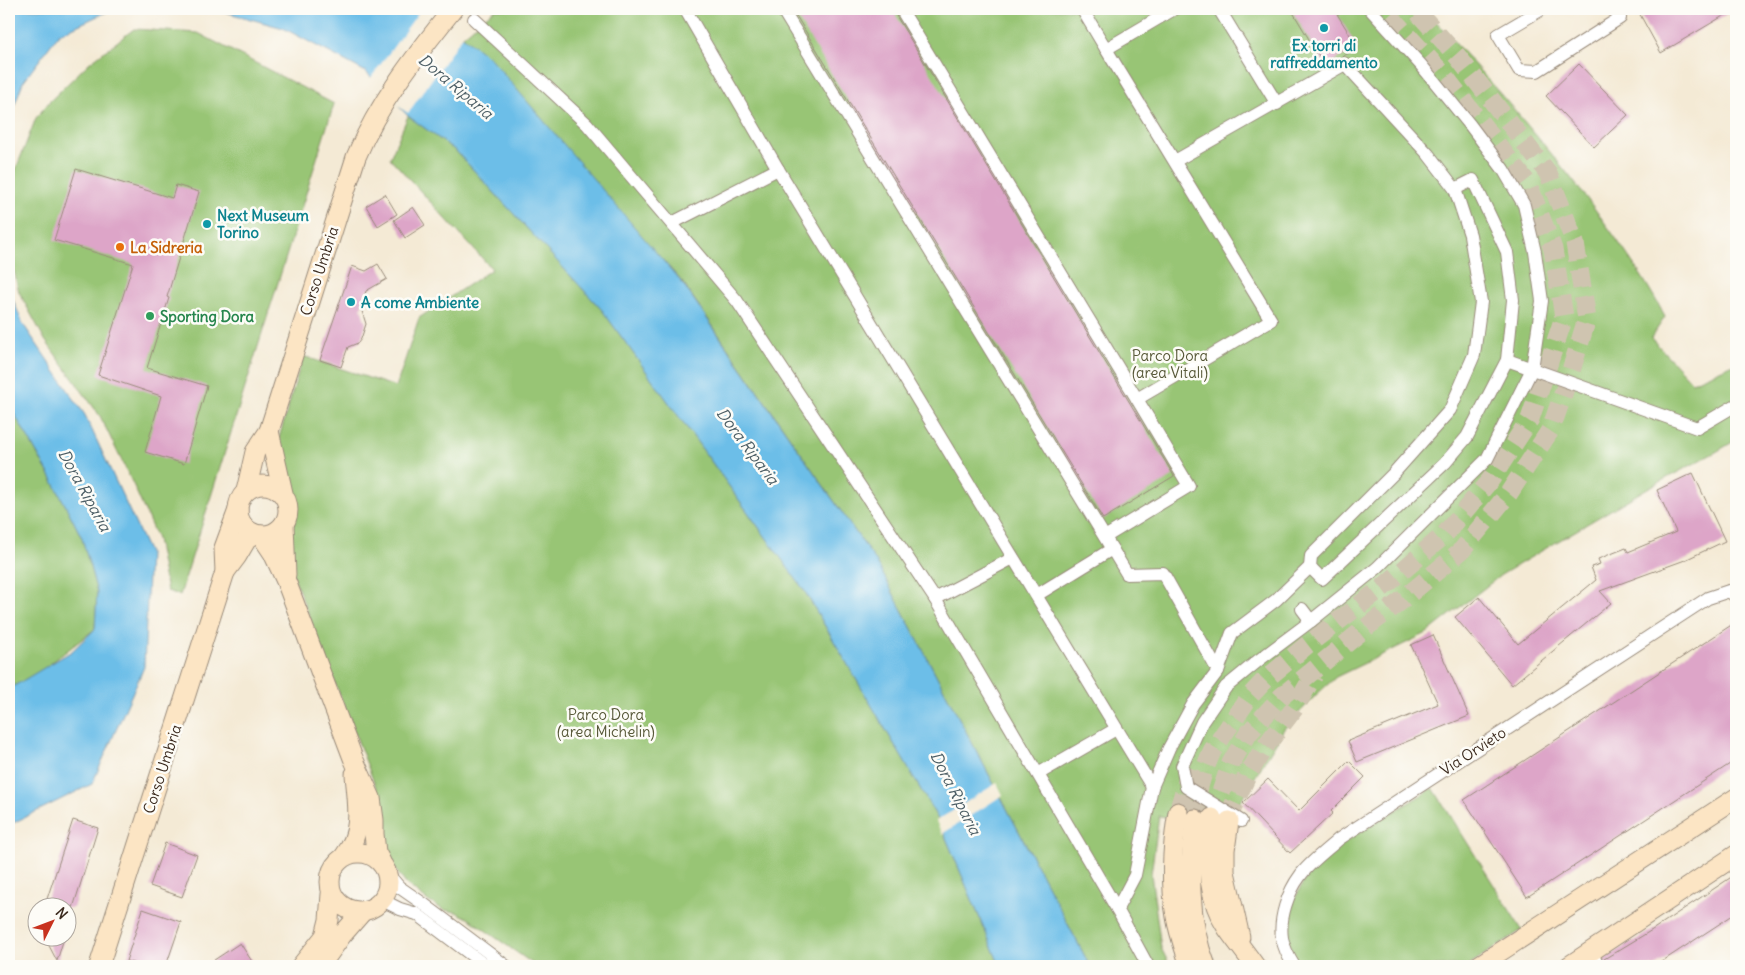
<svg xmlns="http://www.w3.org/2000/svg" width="1745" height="975" font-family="Delius,sans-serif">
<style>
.green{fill:#98c574;stroke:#6a7849}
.water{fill:#6cbee8;stroke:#547483}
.pier{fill:#f4ead5}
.building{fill:#dda5c8}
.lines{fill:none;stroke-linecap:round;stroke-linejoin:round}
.secondary-tunnel{stroke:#cfc4b0;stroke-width:19;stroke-dasharray:19 9;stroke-linecap:butt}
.street-casing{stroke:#988a7a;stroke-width:14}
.secondary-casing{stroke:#988a7a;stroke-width:21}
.street{stroke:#fff;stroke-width:12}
.secondary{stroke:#fce5c4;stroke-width:19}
.culture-dot{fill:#0f9aa8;stroke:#fdfcf7;stroke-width:2}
.food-dot{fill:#e8710a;stroke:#fdfcf7;stroke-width:2}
.leisure-dot{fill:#2e9e5b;stroke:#fdfcf7;stroke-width:2}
.labels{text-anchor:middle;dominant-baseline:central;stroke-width:5;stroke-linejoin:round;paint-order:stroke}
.culture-label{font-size:15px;font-weight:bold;fill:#0d838f;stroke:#fdfcf7;text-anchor:start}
.food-label{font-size:15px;font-weight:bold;fill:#c56008;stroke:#fdfcf7;text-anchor:start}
.street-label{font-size:15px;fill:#3b2a1e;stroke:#fdfcf7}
.leisure-label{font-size:15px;font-weight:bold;fill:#27864d;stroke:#fdfcf7;text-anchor:start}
.park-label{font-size:15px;fill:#575838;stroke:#fdfcf7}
.water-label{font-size:16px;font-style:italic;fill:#4c5e65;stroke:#fdfcf7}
</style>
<rect width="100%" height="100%" fill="#fdfcf7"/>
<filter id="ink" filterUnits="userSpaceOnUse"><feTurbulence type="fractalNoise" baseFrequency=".02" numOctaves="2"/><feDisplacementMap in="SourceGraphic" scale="10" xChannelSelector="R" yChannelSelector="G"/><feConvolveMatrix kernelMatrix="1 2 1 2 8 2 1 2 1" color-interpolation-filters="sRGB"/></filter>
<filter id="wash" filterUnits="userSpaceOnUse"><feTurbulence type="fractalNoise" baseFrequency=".0096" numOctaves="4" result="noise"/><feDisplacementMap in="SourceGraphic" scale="20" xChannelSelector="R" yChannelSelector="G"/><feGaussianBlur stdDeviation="1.12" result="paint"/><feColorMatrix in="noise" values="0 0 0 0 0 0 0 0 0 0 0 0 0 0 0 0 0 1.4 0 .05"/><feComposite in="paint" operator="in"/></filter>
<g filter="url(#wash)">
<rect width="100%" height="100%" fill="#f4ead5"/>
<g class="green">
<path d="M495,9H1425C1490,83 1558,155 1615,237C1633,263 1651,289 1665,317L1651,338L1692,382L1736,363V440L1716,452L1646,489L1501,575L1427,633L1336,677L1316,695L1284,729L1225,827L1159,816L1151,874L1161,948L1170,966H1090L877,563L683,283L463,36Z"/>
<polygon points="134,29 198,33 334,104 180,595 167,591 157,539 133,484 100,416 45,340 19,292 9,249 9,187 36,118 50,101 89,63"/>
<polygon points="408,116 456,151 602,310 804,590 938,819 1000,966 536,966 468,918 456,912 444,910 428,901 406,884 392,865 383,850 377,790 289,565 287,539 293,511 292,500 274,455 303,356 396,387 419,318 492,269 390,158"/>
<polygon points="9,405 52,479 82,538 97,592 95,629 42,670 9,689"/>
<polygon points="1433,788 1522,930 1467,966 1300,966 1293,955 1286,935 1293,902 1305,879 1339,845"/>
</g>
<g class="water">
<polygon points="9,9 113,9 59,34 23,82 9,120"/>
<polygon points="214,9 429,9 491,59 683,284 877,563 1090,966 1000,966 938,819 804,590 602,310 456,151 408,116 366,72 283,28"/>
<polygon points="9,290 23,324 85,415 149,553 144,667 92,784 9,825 9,689 72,651 95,629 97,592 82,538 52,479 9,405"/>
</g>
<g class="pier">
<polygon points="421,9 433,9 464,34 408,113 388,99 370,79"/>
<polygon points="997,783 1003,795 942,834 936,821"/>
</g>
<g id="blocks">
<g class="building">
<polygon points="792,9 892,9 1174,476 1103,519"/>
<polygon points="1291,9 1334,9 1358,48 1325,66"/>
<polygon points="1637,9 1735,9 1661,53"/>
<polygon points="1579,64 1628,115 1594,147 1546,96"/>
<polygon points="76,169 172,198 176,185 199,192 167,297 169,298 147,368 207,386 184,464 145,452 161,396 98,375 133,264 54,240"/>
<polygon points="385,194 397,214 378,226 366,206"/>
<polygon points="413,207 425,225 405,238 394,220"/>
<polygon points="378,264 387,279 366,291 361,308 366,324 361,339 358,343 348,347 341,367 320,360 352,266 366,271"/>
<polygon points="1693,473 1725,541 1685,560 1600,591 1611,603 1512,685 1455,617 1479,597 1518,644 1596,580 1591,567 1600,564 1598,559 1626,548 1628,552 1676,532 1657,490"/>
<polygon points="1736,622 1736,760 1527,897 1464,800"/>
<polygon points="1433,635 1469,716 1357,762 1348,741 1438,704 1411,645"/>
<polygon points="1349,761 1365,777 1331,811 1333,813 1290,853 1243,803 1268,779 1299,811"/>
<polygon points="73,820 98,828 73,908 44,908"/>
<polygon points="165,843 197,855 182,897 150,886"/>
<polygon points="1736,874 1736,913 1655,966 1607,966 1604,959 1652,930"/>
<polygon points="143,909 181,922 166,966 142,966 126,961"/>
<polygon points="45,938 64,938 57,961"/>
<polygon points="240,943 255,966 205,966"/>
</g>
</g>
</g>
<g filter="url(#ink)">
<use href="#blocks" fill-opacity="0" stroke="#988a7a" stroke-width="1"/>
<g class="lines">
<g class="secondary-tunnel">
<polyline points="1178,812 1191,768"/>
<polyline points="1212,818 1231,763 1248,734 1282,696 1364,629 1401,601 1462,550 1509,493 1551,429 1569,377 1587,319 1575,243 1548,173 1458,57 1415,9"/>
<polyline points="1195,819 1197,794 1203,773 1212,751 1250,696 1266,679 1307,645 1387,584 1445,534 1491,479 1530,419 1564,317 1553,249 1528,184 1441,72 1383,9"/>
<polyline points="1229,821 1233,806 1247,776 1264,748 1294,709 1314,675"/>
</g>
<g class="street-casing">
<g id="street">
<polyline points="685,9 778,169 1152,787 1169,748 1193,704 1218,671 1232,633 1276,600 1310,567 1322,579 1445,463 1467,437 1507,360 1513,300 1507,252 1473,180 1455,189 1428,154 1345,64 1175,161"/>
<polyline points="782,9 1112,549 1037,595"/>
<polyline points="901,9 1137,399"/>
<polyline points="1082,9 1106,49 1174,9"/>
<polyline points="1219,9 1277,104"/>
<polyline points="1542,9 1498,35 1519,70 1537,71 1620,18 1619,9"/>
<polyline points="474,19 587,124 737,301 935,599 1117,909 1148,966"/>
<polyline points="672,223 778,169"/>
<polyline points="1507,360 1697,428 1736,405"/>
<polyline points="1105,537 1189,486 1137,399 1271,320 1106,49"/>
<polyline points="1112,549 1127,574 1163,573 1218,671"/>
<polyline points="1310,567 1311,556 1393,474 1450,410 1474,355 1481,302 1470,235 1455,189"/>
<polyline points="935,599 1013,558"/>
<polyline points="1311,621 1377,568 1487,459 1532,369 1542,301 1535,252 1524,205 1503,169 1470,125 1421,65 1370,9"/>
<polyline points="1038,774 1116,729"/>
<polyline points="1241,821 1186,787 1182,766 1202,722 1226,687 1259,660 1311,621 1302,609"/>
<polyline points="387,873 399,887 425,905 506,966"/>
<polyline points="382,900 400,909 417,914 486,966"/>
<polyline points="1117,909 1135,875 1152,787"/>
<polyline points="1591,952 1599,966"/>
<path d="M1294,966C1289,958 1284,948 1282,938C1279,918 1288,892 1300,876C1308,864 1328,849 1339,839L1708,598L1729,591L1736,597"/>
</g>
</g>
<g class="secondary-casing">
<g id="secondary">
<polyline points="269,431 283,493"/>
<circle cx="263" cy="510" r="25"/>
<path d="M246,491L255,452L269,431L356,157C379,102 416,55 453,9"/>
<polyline points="284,524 286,575"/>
<polyline points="261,535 273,553 286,581 353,758 371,798 374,820 374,834 376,852 381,862"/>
<polyline points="225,572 237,556 247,539 253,533"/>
<path d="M1178,812C1172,847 1170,882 1176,917C1179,934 1185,950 1190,966"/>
<path d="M1212,818C1206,855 1206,896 1227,928C1236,941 1246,953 1255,966"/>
<path d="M1195,819C1189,869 1187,919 1206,966"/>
<polyline points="1229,821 1225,850 1225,872 1240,937"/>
<circle cx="359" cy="882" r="29"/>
<path d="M345,855C364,831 357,802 355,774"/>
<polyline points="99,966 225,572 224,548 238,510"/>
<polyline points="301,966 325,936 329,920 331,894"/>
<polyline points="320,966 342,935 363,911"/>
<polyline points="1478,966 1736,798"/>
<polyline points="1569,966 1736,855"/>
</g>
</g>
<use href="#street" class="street"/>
<use href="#secondary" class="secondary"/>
</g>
</g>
<g class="culture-dot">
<circle cx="1324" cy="28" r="5"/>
<circle cx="207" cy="224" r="5"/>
<circle cx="351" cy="302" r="5"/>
</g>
<circle class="food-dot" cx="120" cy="247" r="5"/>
<circle class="leisure-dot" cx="150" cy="316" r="5"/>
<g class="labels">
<g class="culture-label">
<text x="1324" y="45" text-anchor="middle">Ex torri di<tspan x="1324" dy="17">raffreddamento</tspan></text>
<text x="217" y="215">Next Museum<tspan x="217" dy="17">Torino</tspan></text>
<text x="361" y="302">A come Ambiente</text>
</g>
<g class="food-label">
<text x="130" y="247">La Sidreria</text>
</g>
<g class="street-label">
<text transform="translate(319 271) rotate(-72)">Corso Umbria</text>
<text transform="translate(1473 751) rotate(-33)">Via Orvieto</text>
<text transform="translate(162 769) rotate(-72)">Corso Umbria</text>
</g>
<g class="leisure-label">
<text x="160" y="316">Sporting Dora</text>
</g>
<g class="park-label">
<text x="1170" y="355">Parco Dora<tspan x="1170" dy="17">(area Vitali)</tspan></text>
<text x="606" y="714">Parco Dora<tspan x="606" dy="17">(area Michelin)</tspan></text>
</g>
<g class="water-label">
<text transform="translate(456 86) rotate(40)">Dora Riparia</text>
<text transform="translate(748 446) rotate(53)">Dora Riparia</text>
<text transform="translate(85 490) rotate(61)">Dora Riparia</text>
<text transform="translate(956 793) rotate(63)">Dora Riparia</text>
</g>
</g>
<rect width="1745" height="975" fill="none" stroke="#fdfcf7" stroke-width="30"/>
<g transform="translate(52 922) rotate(48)"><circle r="24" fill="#fdfcf7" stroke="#afa8a0"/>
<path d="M0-4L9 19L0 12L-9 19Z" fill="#c8321e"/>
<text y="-8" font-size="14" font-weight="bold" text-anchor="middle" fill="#3b2a1e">N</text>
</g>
</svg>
